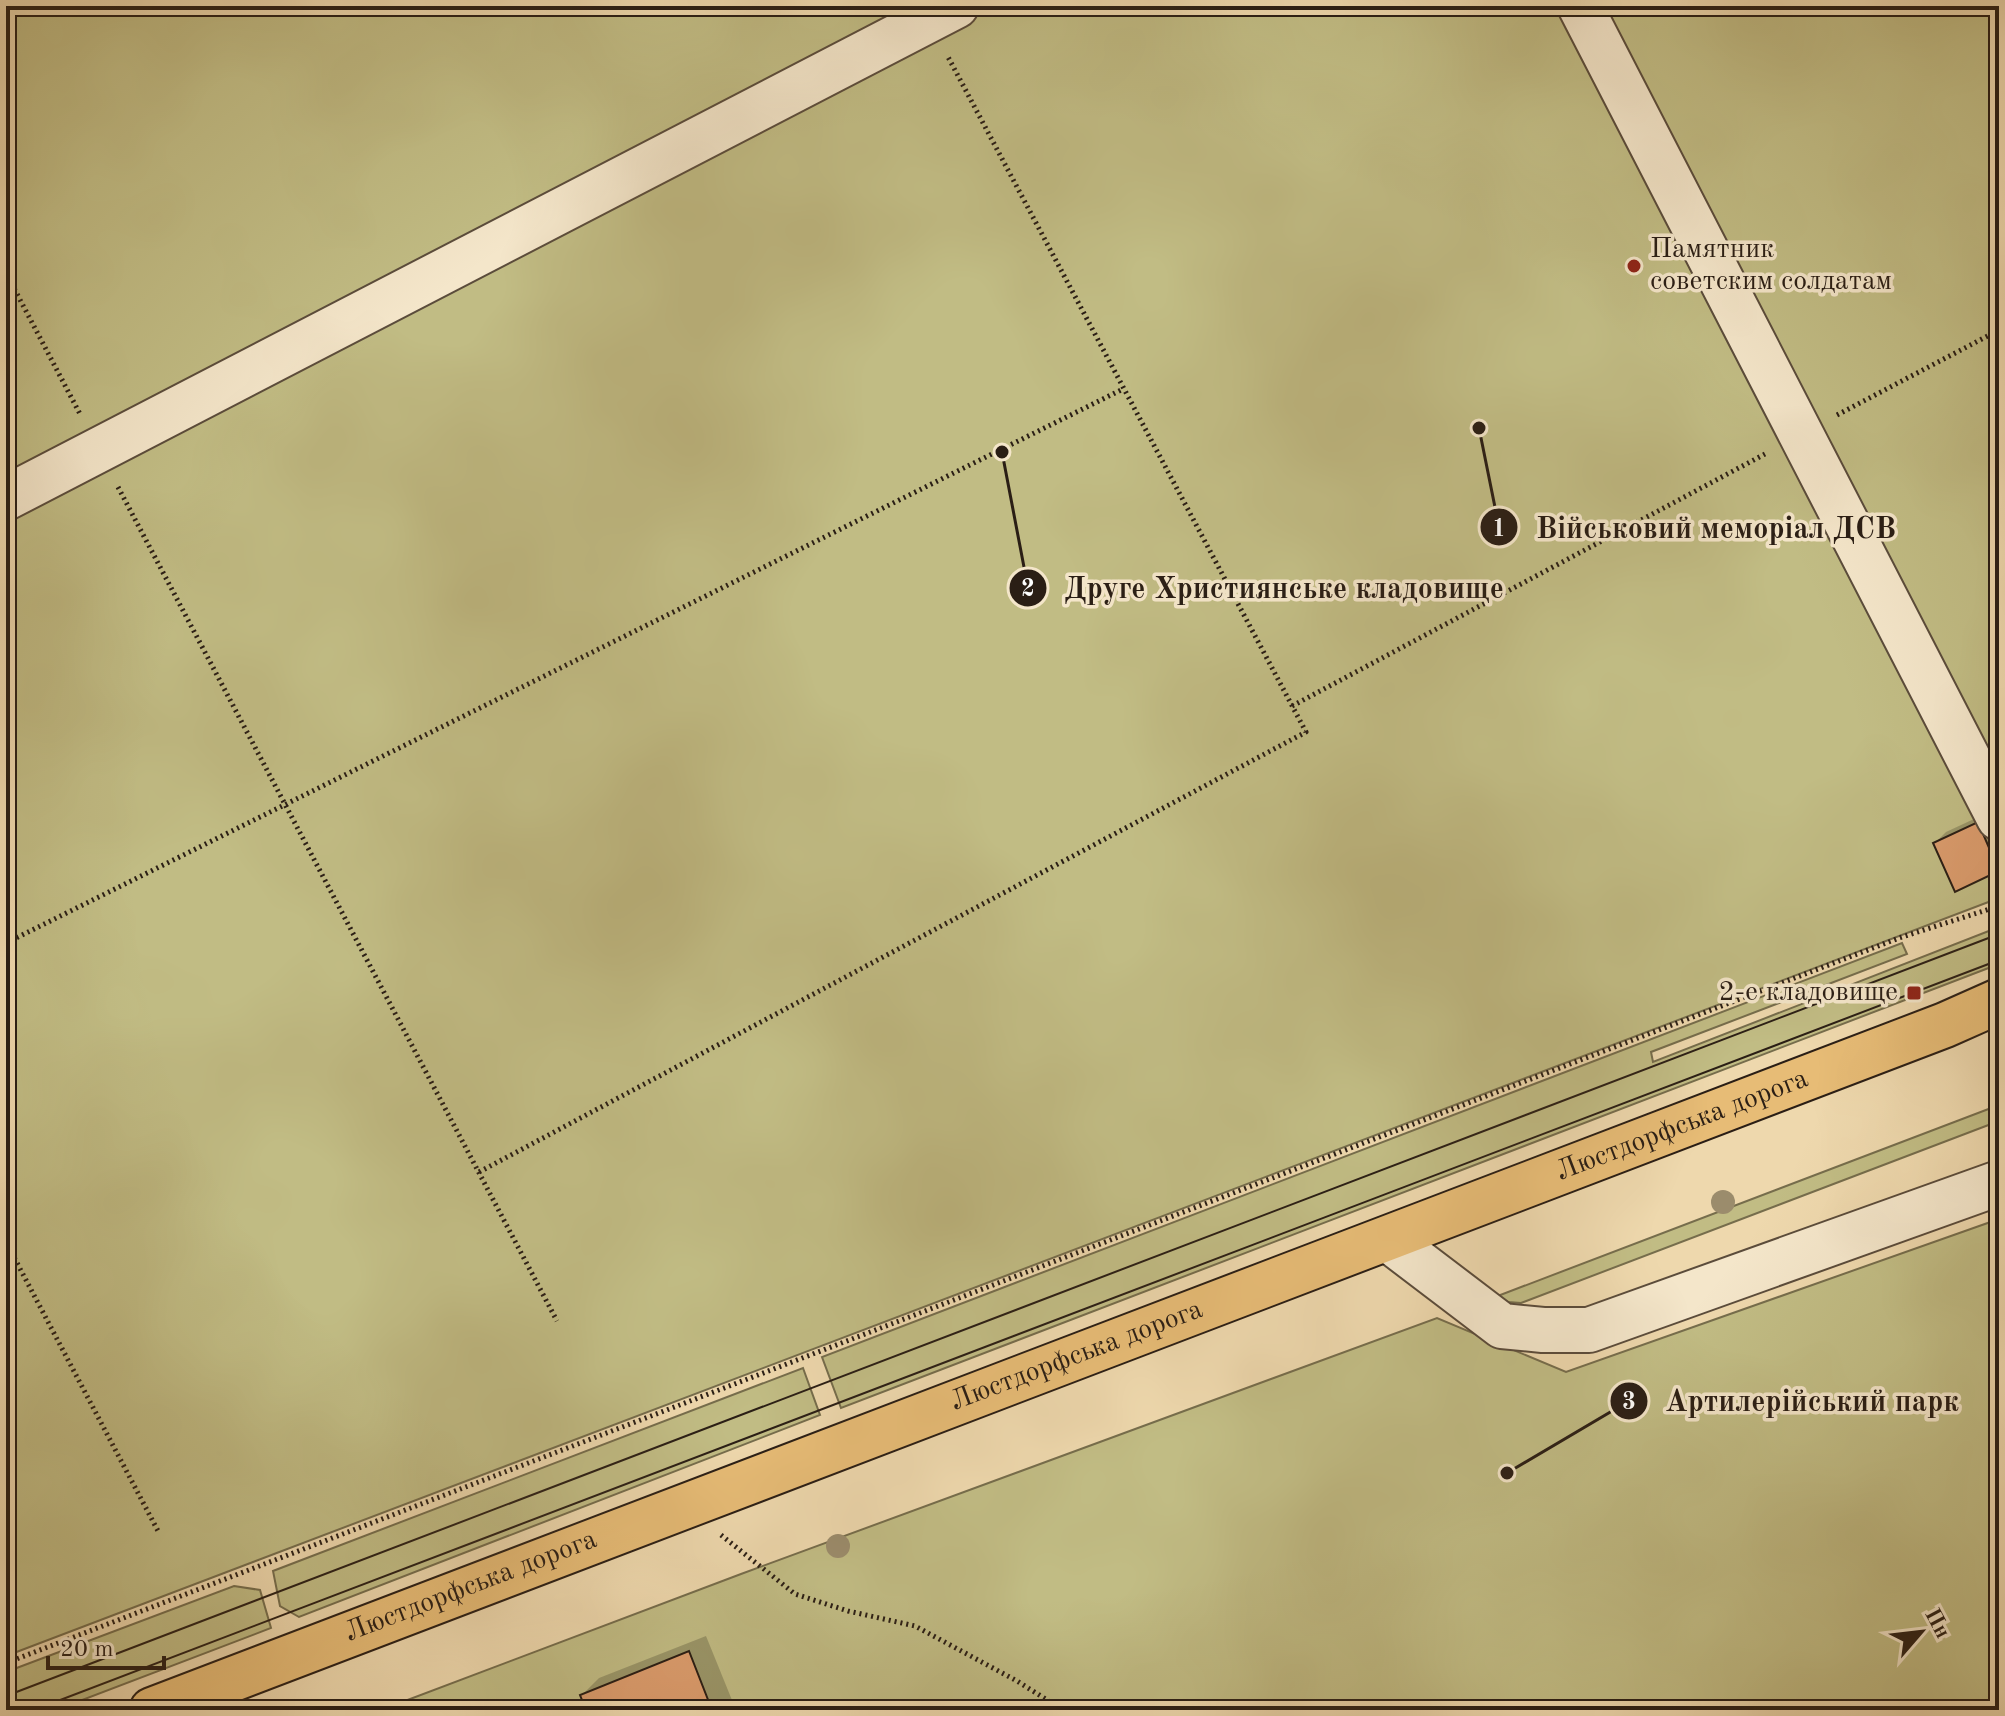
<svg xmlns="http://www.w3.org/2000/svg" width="2005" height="1716" font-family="'Old Standard TT',serif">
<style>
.green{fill:#c1bc84;stroke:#766d4c;stroke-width:2}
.shadow{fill:#0003}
.building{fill:#db9c6d;stroke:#2a1e15;stroke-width:2}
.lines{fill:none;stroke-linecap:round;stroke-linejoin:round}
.minor-casing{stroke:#5b4c3b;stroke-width:48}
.major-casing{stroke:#2a1e15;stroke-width:48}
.path{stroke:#2a1e15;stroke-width:5;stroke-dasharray:2 4;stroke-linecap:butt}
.minor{stroke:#f4e6ca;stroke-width:44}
.major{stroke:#e7bc76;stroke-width:44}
.tram{stroke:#2a1e15;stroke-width:2}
.tree{fill:#9b8c6c}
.poi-dot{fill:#8f2418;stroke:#f4e6ca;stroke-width:3}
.labels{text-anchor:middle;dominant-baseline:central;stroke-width:7;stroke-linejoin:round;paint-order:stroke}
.poi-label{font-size:28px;fill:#2a1e15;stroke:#f4e6ca;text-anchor:start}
.street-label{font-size:28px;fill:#2a1e15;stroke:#f4e6ca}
.leader{fill:none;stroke:#2a1e15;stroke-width:3}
.callout-dot{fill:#2a1e15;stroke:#f4e6ca;stroke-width:3}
.mark-label{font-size:24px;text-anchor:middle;font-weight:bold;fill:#fff}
.callout-label{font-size:30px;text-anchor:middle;font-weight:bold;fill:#2a1e15;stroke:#f4e6ca;stroke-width:7;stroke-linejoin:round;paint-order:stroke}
</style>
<rect width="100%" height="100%" fill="#eed8ad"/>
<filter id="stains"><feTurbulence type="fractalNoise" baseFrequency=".0025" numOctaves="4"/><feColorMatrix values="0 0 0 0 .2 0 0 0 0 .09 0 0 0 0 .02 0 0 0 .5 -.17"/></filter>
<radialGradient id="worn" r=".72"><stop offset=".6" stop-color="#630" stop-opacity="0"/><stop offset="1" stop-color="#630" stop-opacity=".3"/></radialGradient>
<g class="green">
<polygon points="6,6 1999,6 1999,898 6,1656"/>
<polygon points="1999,927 1999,964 841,1408 822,1357 1902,943 1907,954 1651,1052 1653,1062"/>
<polygon points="1999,1105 1999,1121 1521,1303 1508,1302 1495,1297"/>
<polygon points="1999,1219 1999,1710 381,1710 741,1574 1437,1318 1566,1372"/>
<polygon points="803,1368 820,1415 299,1617 280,1606 273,1571"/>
<polygon points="234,1586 260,1590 271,1628 56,1710 6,1710 6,1672"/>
</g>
<g class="shadow">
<polygon points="1989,812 1999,833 1999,869 1956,889 1935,843 1946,832"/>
<polygon points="706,1636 736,1710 588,1710 582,1695 599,1678"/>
</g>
<g class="building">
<polygon points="1978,822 1999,871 1955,892 1933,843"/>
<polygon points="689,1651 712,1710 586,1710 580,1695"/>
</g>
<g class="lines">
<g class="minor-casing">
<g id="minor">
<polyline points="1580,6 1999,818"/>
<polyline points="6,498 956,6"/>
<polyline points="1389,1240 1502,1326 1543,1330 1589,1330 1999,1183"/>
</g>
</g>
<g class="major-casing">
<g id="major">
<path id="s1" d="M152,1710C748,1478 1348,1256 1945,1025L1999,1001"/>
</g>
</g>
<g class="path">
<polyline points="6,273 80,414"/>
<polyline points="1837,415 1999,330"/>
<polyline points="118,487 557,1321"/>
<polyline points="1292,706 1765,454"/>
<polyline points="6,943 1123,389"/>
<polyline points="479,1172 1306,732 947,55"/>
<polyline points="6,1242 158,1531"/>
<polyline points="721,1535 795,1594 848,1611 915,1626 1017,1681 1063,1710"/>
<polyline points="6,1663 1899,938 1999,906"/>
</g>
<use href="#minor" class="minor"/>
<use href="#major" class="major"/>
<g class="tram">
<polyline points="6,1696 1999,934"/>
<polyline points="34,1710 1999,960"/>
</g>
</g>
<g class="tree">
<circle cx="1723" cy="1202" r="12"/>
<circle cx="838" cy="1546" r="12"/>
</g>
<g class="poi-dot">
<circle cx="1634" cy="266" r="8"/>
<rect x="1906" y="985" width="16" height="16" rx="4"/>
</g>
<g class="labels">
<g class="poi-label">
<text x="1650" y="250">Памятник<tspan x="1650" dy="32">советским солдатам</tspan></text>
<text x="1898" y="993" text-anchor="end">2-е кладовище</text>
</g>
<g class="street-label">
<text stroke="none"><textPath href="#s1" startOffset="1638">Люстдорфська дорога</textPath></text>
<text stroke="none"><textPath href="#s1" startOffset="990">Люстдорфська дорога</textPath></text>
<text stroke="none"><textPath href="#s1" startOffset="342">Люстдорфська дорога</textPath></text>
</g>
</g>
<path class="leader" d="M1479 428L1499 527M1002 452L1028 588M1507 1473L1629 1401"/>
<g class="callout-dot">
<circle cx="1479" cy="428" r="8"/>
<circle cx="1002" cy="452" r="8"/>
<circle cx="1507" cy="1473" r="8"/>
<circle cx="1499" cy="527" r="20"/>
<circle cx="1028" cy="588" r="20"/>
<circle cx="1629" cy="1401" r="20"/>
</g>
<g class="mark-label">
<text x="1499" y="536">1</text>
<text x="1028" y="596">2</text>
<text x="1629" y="1409">3</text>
</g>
<g class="callout-label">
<text x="1716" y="538">Військовий меморіал ДСВ</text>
<text x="1284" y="598">Друге Християнське кладовище</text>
<text x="1812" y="1411">Артилерійський парк</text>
</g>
<rect width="2005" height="1716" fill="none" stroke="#eed8ad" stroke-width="32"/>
<rect x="8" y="8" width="1989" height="1700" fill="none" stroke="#2a1e15" stroke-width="4"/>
<rect x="16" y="16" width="1973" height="1684" fill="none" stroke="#2a1e15" stroke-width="2"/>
<g transform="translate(1921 1632) rotate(62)" stroke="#f4e6ca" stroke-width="6" paint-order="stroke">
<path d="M0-6L14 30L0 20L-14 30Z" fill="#2a1e15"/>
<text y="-12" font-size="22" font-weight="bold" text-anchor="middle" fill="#2a1e15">Пн</text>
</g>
<path d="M48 1656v12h116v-12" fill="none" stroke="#2a1e15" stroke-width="4"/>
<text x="60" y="1656" font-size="24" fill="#2a1e15" stroke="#f4e6ca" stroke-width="6" paint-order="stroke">20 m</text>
<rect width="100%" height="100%" filter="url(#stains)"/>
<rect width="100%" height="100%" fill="url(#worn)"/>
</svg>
